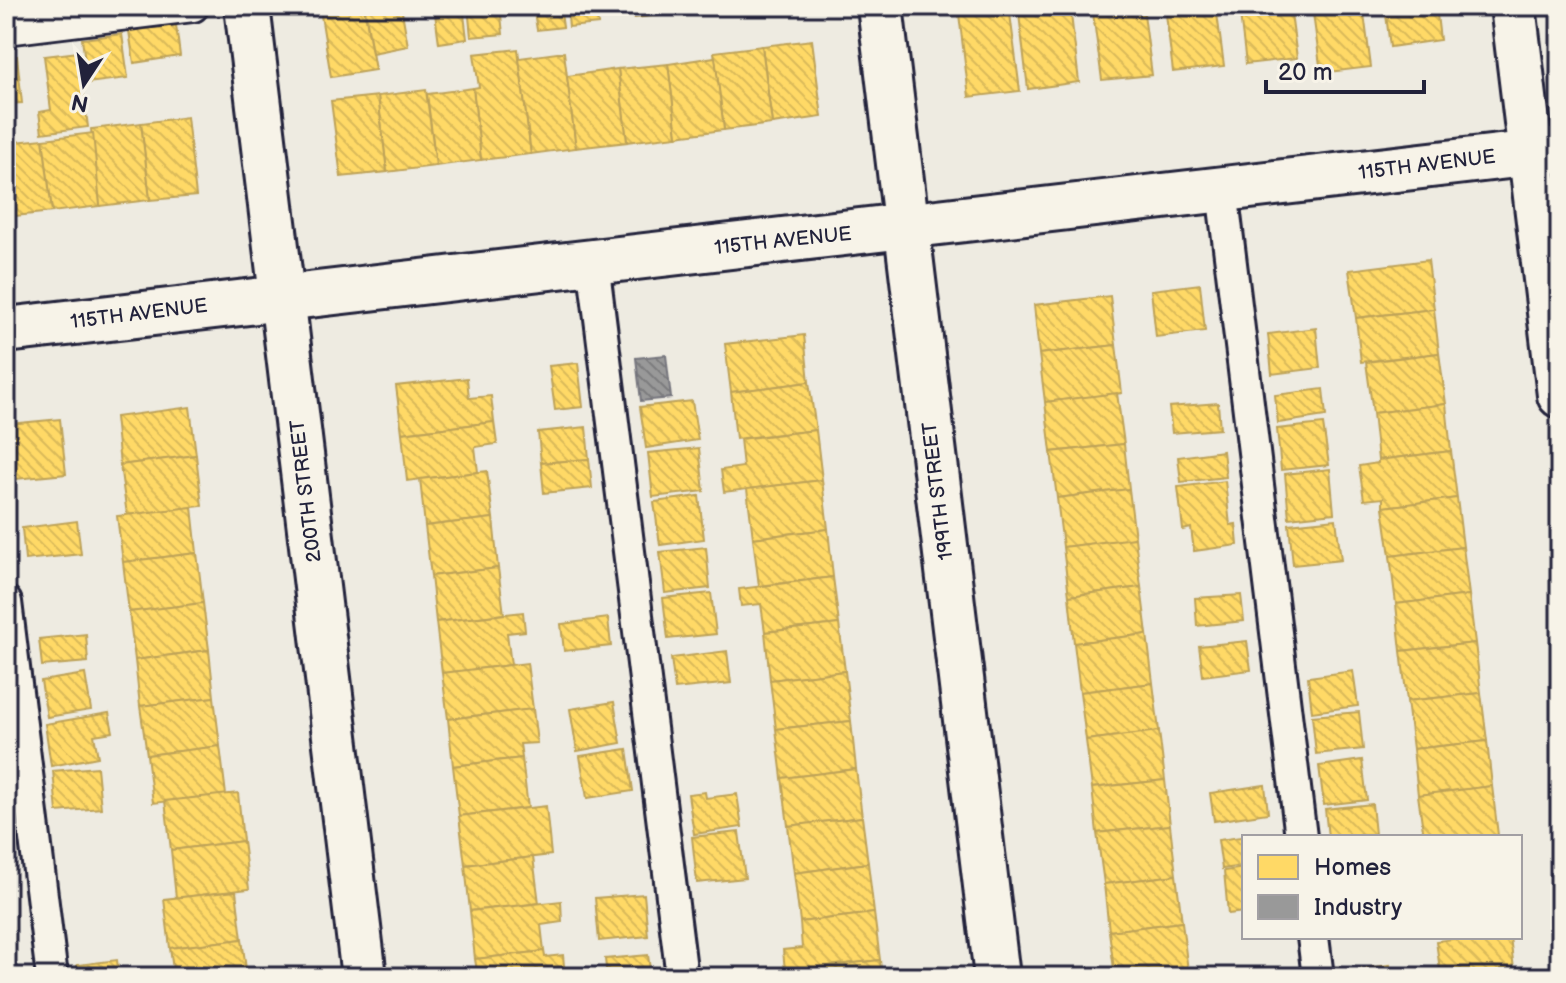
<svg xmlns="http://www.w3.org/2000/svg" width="1566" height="983" font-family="'Balsamiq Sans',sans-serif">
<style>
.homes{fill:url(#homes-back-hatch);stroke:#bda259;stroke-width:2}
.industry{fill:url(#industry-back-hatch);stroke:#75757d;stroke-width:2}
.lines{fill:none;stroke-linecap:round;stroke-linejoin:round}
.service-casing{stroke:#22223b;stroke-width:36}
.minor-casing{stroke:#22223b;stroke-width:50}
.service{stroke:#f7f3e8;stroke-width:30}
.minor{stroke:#f7f3e8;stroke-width:44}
.labels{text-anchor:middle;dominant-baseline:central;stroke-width:8;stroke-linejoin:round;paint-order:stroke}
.street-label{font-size:20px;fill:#22223b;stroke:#f7f3e8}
</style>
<defs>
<pattern id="homes-back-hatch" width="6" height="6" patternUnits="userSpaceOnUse" patternTransform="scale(2)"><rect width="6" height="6" fill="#ffd966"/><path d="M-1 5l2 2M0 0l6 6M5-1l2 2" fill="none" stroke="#daba59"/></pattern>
<pattern id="industry-back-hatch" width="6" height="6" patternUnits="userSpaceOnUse" patternTransform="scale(2)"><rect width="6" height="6" fill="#999"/><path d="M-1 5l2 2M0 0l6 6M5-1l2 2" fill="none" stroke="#7c7c7e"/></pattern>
</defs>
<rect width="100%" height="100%" fill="#eeebe1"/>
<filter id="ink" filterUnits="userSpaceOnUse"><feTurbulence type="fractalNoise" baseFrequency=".0125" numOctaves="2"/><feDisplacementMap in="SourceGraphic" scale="16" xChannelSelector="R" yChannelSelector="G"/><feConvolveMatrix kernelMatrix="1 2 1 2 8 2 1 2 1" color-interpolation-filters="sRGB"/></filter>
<g filter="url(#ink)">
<g class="homes">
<polygon points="339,6 364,6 375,70 331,77 320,9"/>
<polygon points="384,6 401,6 408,46 372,53 365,9"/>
<polygon points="434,6 463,6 467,39 439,43"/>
<polygon points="468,6 500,6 503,34 471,37"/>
<polygon points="533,6 560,6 563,27 537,30"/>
<polygon points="567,6 596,6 598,24 569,27"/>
<polygon points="633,6 660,6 661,15 634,18"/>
<polygon points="958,6 1009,6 1020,91 969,97"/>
<polygon points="1018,6 1070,6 1079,82 1028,89"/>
<polygon points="1092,6 1143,6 1152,75 1102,80"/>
<polygon points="1165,6 1216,6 1224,66 1173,72"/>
<polygon points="1239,6 1290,6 1297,58 1246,64"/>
<polygon points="1312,6 1363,6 1371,67 1321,73"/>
<polygon points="1385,6 1436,6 1440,40 1390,47"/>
<polygon points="176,25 180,56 134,63 129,31"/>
<polygon points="122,34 128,78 88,83 82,39"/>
<polygon points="812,40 822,117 772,124 762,46"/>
<polygon points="762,46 772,124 724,130 714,52"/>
<polygon points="518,49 531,154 481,160 473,88 479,87 474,54"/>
<polygon points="78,52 88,127 42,133 39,112 51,110 44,56"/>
<polygon points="564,52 576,148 531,154 519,58"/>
<polygon points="17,56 22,103 6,104 6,57"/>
<polygon points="715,57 724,130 677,136 668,64"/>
<polygon points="668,64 677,136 627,142 618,69"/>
<polygon points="618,69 627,142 576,148 567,76"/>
<polygon points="473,88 481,160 436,166 427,94"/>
<polygon points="426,90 436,166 387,172 378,96"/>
<polygon points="378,96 387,172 341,177 331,101"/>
<polygon points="187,117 196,196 150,200 141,123"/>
<polygon points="141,123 150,200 100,206 91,129"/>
<polygon points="93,133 100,206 52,212 43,139"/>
<polygon points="43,139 52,212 6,217 6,143"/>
<polygon points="1428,260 1434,309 1356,318 1349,270"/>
<polygon points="1200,284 1205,331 1156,337 1151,290"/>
<polygon points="1110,296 1116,345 1039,354 1034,305"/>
<polygon points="1434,309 1439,353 1361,362 1356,318"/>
<polygon points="1316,328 1320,368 1272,374 1268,334"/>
<polygon points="804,335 809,382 731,392 725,344"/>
<polygon points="1116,345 1122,393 1045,402 1039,354"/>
<polygon points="1439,353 1446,404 1373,413 1366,362"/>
<polygon points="578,363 583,407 555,410 549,366"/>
<polygon points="467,378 469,398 491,396 494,422 402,433 396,386"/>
<polygon points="809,382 816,430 736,439 731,392"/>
<polygon points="1323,389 1326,416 1278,423 1275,395"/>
<polygon points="1117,393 1124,444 1051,452 1045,402"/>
<polygon points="692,401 698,440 646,448 640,407"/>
<polygon points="1218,403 1220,429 1172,433 1169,407"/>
<polygon points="1446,404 1451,451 1378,460 1373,413"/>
<polygon points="190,407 196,455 120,465 115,417"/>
<polygon points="60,419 66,474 16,479 9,424"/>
<polygon points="494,422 497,444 475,447 478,472 407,481 402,433"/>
<polygon points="1323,424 1329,465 1281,470 1277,429"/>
<polygon points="586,427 589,459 541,463 538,432"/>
<polygon points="816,430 822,480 724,492 721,470 743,467 740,439"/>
<polygon points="1124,444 1129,489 1057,498 1051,452"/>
<polygon points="699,448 704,491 653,497 648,453"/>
<polygon points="1223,451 1226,477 1181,482 1178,457"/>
<polygon points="1451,451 1457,498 1383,507 1383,498 1364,500 1359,466 1378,463 1378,460"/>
<polygon points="196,455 202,506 127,515 120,465"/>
<polygon points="589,459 592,488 544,493 541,463"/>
<polygon points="1330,469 1334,513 1289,518 1285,474"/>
<polygon points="487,471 493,518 425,526 420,479"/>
<polygon points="822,480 828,529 753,538 747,489"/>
<polygon points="1225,481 1230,525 1236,524 1238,545 1194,551 1191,528 1183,530 1178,487"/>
<polygon points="1129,489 1135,538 1063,547 1057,498"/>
<polygon points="699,496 704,539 660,545 654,502"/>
<polygon points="1457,498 1463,547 1390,556 1383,507"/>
<polygon points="192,507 197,553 123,562 117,516"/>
<polygon points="493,518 498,568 431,576 425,526"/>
<polygon points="1336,519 1341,560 1293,565 1289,524"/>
<polygon points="77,521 81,554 25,560 22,528"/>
<polygon points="828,529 833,577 759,586 753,538"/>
<polygon points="1135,538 1141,587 1069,596 1063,547"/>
<polygon points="706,547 710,588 665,593 660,552"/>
<polygon points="1463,547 1469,595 1396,604 1390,556"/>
<polygon points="197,553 203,603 129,612 123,562"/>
<polygon points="498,568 504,614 436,622 431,576"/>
<polygon points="833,577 839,624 765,632 761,604 741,606 739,589"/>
<polygon points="1141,587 1147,634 1074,643 1069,596"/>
<polygon points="711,593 716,634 668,639 663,598"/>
<polygon points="1241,595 1244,621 1197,626 1195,598"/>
<polygon points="1469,595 1475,643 1401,651 1396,604"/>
<polygon points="203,603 209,650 135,660 129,612"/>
<polygon points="523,612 525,631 507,633 511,665 442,673 436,622"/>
<polygon points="608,618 611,646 564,651 561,624"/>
<polygon points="839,624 845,671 770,680 765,632"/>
<polygon points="86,634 88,662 42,666 39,639"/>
<polygon points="1147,634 1153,683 1080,692 1074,643"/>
<polygon points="1247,641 1251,670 1203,676 1199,646"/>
<polygon points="1475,643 1481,693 1407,701 1401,651"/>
<polygon points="209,650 214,697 140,706 135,660"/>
<polygon points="727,651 731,683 675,689 671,658"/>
<polygon points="527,663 533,709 448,719 442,673"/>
<polygon points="845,671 851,721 776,729 770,680"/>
<polygon points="1353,671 1358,706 1312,712 1308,677"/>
<polygon points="85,674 91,710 47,717 41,681"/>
<polygon points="1153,683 1159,731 1086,740 1080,692"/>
<polygon points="1481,693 1487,741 1413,749 1407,701"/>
<polygon points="214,697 220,746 147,755 140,706"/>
<polygon points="614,702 621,743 577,751 570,709"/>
<polygon points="533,709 537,743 520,744 522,758 453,766 448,719"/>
<polygon points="1359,712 1363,749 1316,754 1312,716"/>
<polygon points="109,713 113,732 94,735 98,757 51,766 45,724"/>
<polygon points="851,721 856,769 782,778 776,729"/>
<polygon points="1159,731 1165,780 1092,788 1086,740"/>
<polygon points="1487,741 1492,786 1418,795 1413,749"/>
<polygon points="220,746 226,795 153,803 147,755"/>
<polygon points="627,749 633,791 587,798 580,756"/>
<polygon points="522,758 528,808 459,816 453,766"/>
<polygon points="1362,760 1367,800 1324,805 1319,766"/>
<polygon points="97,767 101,808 57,812 53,771"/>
<polygon points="856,769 862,817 788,826 782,778"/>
<polygon points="1165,780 1170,825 1097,833 1092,788"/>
<polygon points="1265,785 1268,813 1214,821 1210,793"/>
<polygon points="1492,786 1498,835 1484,837 1424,837 1418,795"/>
<polygon points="705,792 706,798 737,794 742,827 694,834 688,794"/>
<polygon points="238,793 243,841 171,850 165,801"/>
<polygon points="1372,804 1375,834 1328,837 1325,809"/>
<polygon points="546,806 551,855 465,865 459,816"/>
<polygon points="862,817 868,863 794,873 788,826"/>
<polygon points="1170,825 1176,875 1104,884 1097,833"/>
<polygon points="739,832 745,878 697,883 692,837"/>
<polygon points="1270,833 1271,837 1244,837 1244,866 1222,869 1218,840"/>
<polygon points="243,841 249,889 176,898 171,850"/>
<polygon points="533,857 539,903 470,911 465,865"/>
<polygon points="868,863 874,913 800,922 794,873"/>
<polygon points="1244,868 1244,912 1228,914 1224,871"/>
<polygon points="1176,875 1182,922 1109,931 1104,884"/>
<polygon points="236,891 242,939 170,948 164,899"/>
<polygon points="644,894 648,936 599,941 595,898"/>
<polygon points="561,901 562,922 541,925 544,951 475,959 470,911"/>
<polygon points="874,913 880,960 785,971 783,950 802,948 800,922"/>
<polygon points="1182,922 1188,971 1140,977 1115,977 1109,931"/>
<polygon points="6,923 11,923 14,949 6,950"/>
<polygon points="1469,937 1510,937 1515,977 1441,977 1436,941"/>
<polygon points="242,939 247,977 174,977 170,948"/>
<polygon points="544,951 545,957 563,955 565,977 478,977 475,959"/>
<polygon points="648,955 651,977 607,977 605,959"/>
<polygon points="117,960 119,977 78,977 77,965"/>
<polygon points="880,960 882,977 777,977 776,972"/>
<polygon points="1390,965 1391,977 1347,977 1347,971"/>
<polygon points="1188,971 1189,977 1140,977"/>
</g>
<polygon class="industry" points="666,355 671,398 641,401 636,358"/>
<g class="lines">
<g class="service-casing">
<g id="service">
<polyline points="6,29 193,6"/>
<polyline points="1222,190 1301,837"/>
<polyline points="593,262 682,977"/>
<polyline points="6,602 52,977"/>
<polyline points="1313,937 1318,977"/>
</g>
</g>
<g class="minor-casing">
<g id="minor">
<polyline points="247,6 364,977"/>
<polyline points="880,6 997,977"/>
<polyline points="1513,6 1560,395"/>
<polyline points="6,330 1560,150"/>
</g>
</g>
<use href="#service" class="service"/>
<use href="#minor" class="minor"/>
</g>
</g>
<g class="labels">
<g class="street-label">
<text transform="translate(1427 165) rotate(-7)">115TH AVENUE</text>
<text transform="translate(783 241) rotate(-6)">115TH AVENUE</text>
<text transform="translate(139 314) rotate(-7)">115TH AVENUE</text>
<text transform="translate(306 491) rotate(-97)">200TH STREET</text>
<text transform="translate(938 491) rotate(-97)">199TH STREET</text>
</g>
</g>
<rect width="1566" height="983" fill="none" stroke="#f7f3e8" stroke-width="32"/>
<rect x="16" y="16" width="1534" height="951" fill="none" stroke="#22223b" stroke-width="3" filter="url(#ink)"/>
<rect x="1242" y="835" width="280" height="104" fill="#f7f3e8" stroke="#a29fa3" stroke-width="2"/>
<rect x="1258" y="855" width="40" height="24" fill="#ffd966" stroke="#a29fa3" stroke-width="2"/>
<text x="1314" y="875" font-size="24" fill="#22223b">Homes</text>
<rect x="1258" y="895" width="40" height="24" fill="#999999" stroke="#a29fa3" stroke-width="2"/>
<text x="1314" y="915" font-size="24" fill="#22223b">Industry</text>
<g transform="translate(84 84) rotate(192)" stroke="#f7f3e8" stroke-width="6" paint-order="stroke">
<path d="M0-6L14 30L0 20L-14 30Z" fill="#22223b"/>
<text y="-12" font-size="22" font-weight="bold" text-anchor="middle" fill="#22223b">N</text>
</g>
<path d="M1266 80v12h158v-12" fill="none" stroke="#22223b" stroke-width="4"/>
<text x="1278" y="80" font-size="24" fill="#22223b" stroke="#f7f3e8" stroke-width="6" paint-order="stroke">20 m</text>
</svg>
